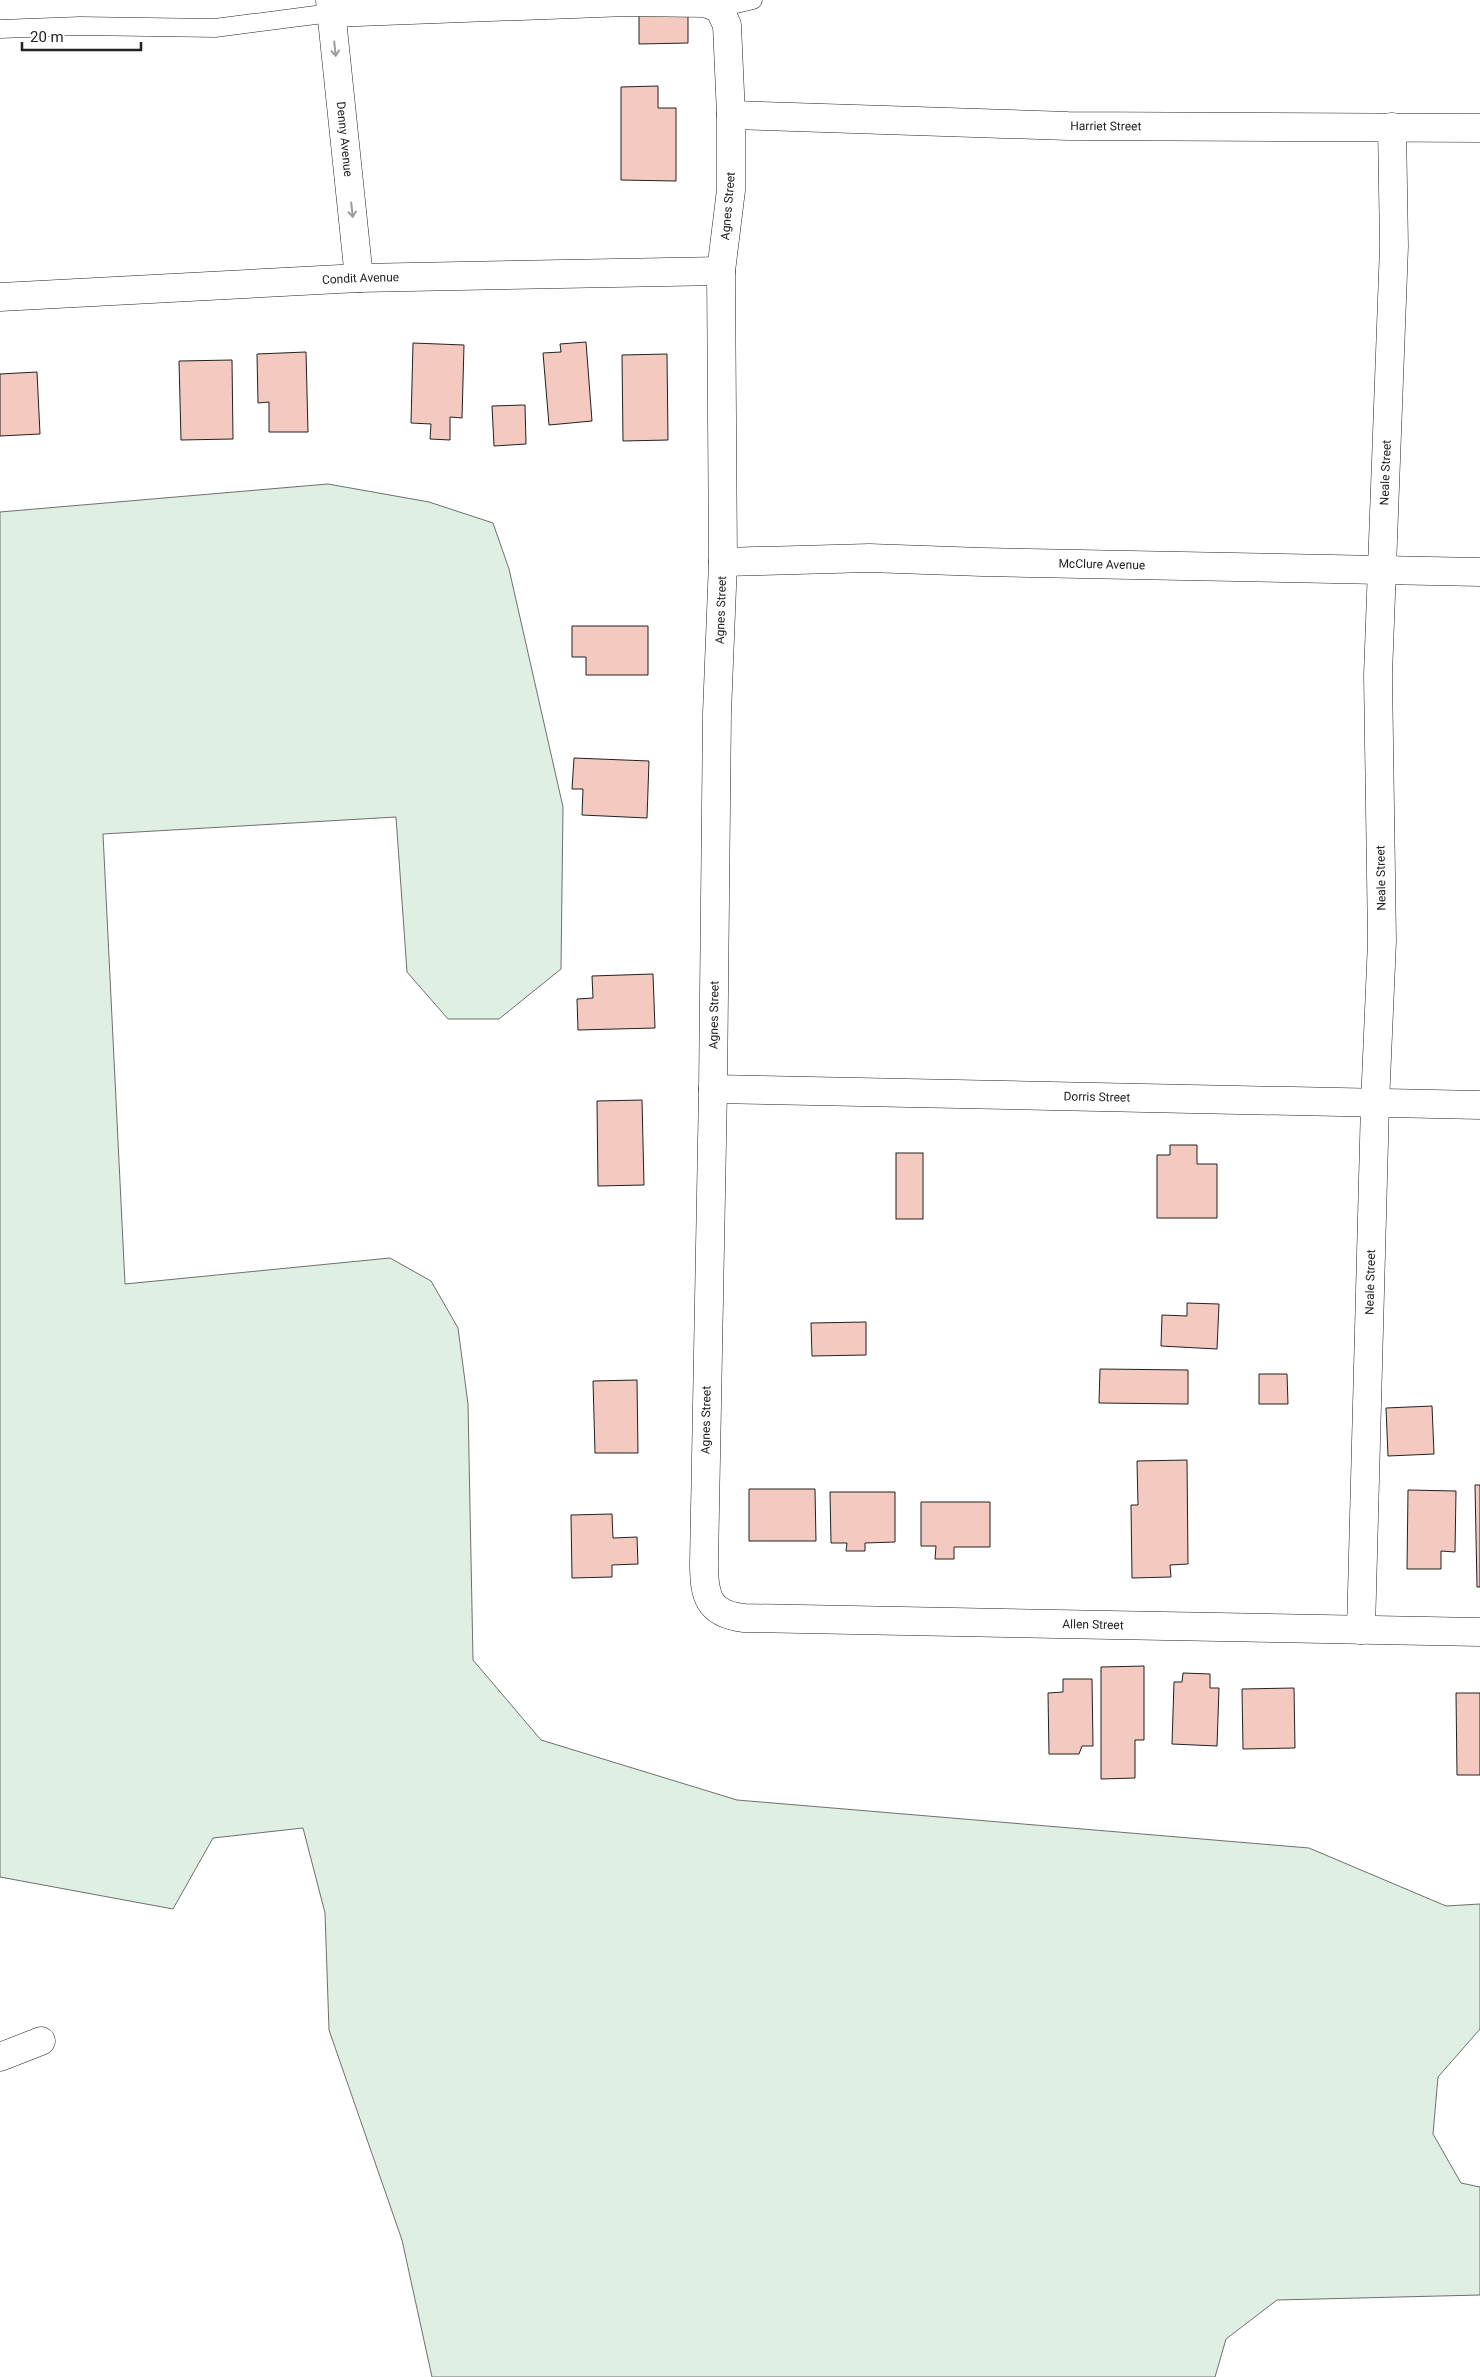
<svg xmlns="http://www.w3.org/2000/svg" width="1480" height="2377" font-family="Roboto,sans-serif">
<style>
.green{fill:#e0efe3;stroke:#6f6f6f}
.building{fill:#f3c9c0;stroke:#222}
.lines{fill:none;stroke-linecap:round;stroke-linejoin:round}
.service-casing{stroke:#222;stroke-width:19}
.minor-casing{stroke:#222;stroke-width:29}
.service{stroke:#fff;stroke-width:18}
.minor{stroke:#fff;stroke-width:28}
.oneway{stroke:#9c9c9c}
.labels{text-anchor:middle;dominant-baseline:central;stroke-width:4;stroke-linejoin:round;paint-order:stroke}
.street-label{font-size:12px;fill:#222;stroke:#fff}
</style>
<rect width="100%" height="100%" fill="#fff"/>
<polygon class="green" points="328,484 429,502 493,523 509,569 563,807 561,969 499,1019 448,1019 407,972 396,817 103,834 125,1284 390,1258 431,1281 458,1328 468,1404 473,1660 541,1740 737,1800 1309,1848 1446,1906 1480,1904 1480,2029 1438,2077 1433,2134 1461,2183 1480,2187 1480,2295 1277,2300 1226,2339 1215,2377 432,2377 402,2240 329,2030 325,1913 303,1828 213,1838 173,1909 0,1877 0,512"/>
<g class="building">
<polygon points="639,10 688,11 688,43 639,44"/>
<polygon points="658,86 658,108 676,108 676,181 621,180 621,87"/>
<polygon points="586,342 592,421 549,425 543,353 561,352 560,344"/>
<polygon points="413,343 464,345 462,418 450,417 450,440 430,439 431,424 411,423"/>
<polygon points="306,352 308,432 269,432 269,402 258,403 257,354"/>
<polygon points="667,354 668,440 623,441 622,355"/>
<polygon points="232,360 233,439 181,440 179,361"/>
<polygon points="37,372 40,434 0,436 0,374"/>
<polygon points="525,405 526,444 494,446 492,406"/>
<polygon points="572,626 648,626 648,675 586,675 586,657 572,657"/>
<polygon points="574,758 649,761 647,818 582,815 583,789 572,789"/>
<polygon points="653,974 655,1028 578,1030 577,999 593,998 592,976"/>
<polygon points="642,1100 644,1185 598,1186 597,1101"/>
<polygon points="1170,1145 1197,1145 1197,1164 1217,1164 1217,1218 1157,1218 1157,1155 1170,1155"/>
<rect x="896" y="1153" width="27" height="66"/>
<polygon points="1187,1303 1219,1304 1217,1349 1161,1346 1162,1315 1187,1316"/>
<polygon points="866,1322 866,1355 812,1356 811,1323"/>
<polygon points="1100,1369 1188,1370 1188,1404 1099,1403"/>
<polygon points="1259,1374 1287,1374 1288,1404 1259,1404"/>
<polygon points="637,1380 638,1453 595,1453 593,1381"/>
<polygon points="1432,1406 1434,1454 1388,1456 1386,1408"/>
<polygon points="1187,1460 1188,1564 1170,1565 1171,1577 1132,1578 1131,1505 1138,1505 1137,1461"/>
<polygon points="1475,1485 1480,1485 1480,1587 1477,1587"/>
<polygon points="749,1489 815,1489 816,1541 749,1541"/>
<polygon points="1408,1490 1456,1491 1455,1552 1441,1551 1441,1569 1407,1569"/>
<polygon points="830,1492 895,1492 895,1542 865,1543 865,1551 846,1551 847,1543 831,1543"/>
<polygon points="921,1502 990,1502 990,1547 954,1547 954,1559 935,1559 936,1546 921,1546"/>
<polygon points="612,1514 613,1538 637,1537 638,1564 612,1565 612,1577 572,1578 571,1515"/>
<polygon points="1144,1666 1144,1740 1135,1740 1135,1778 1101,1779 1101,1667"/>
<polygon points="1183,1673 1210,1674 1210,1688 1219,1688 1217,1746 1172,1744 1174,1682 1182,1682"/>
<polygon points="1063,1679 1092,1679 1093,1746 1082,1746 1079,1754 1049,1754 1048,1693 1063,1692"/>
<polygon points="1294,1688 1295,1748 1243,1749 1242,1689"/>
<polygon points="1456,1693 1480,1693 1480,1775 1457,1775"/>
</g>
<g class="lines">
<g class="service-casing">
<g id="service">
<polyline points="719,8 753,0"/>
<polyline points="0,29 80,26 215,28 331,13"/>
</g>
</g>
<g class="minor-casing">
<g id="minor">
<path id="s1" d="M330,0L359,278"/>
<path id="s2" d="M331,13L627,2L705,3L719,8L727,25L731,115V190L721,271L723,562L717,713L713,1089L704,1563C704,1596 708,1614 744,1618L1480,1632"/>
<path id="s3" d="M731,115L1068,126L1480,128"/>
<path id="s4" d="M0,297L359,278L721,271"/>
<path id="s5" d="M723,562L869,558L982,562L1480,572"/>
<path id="s6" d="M713,1089L1480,1105"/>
<path id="s7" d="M1361,1630L1375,1104L1382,941L1378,675L1394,246L1392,127"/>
<polyline points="0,2057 41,2041"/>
</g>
</g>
<use href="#service" class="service"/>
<use href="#minor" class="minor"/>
</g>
<defs><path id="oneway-shaft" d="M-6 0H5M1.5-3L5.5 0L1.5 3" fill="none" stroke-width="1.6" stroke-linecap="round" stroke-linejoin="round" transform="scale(1.25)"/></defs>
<g class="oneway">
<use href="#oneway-shaft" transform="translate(335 49) rotate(84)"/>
<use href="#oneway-shaft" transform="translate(352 210) rotate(84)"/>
</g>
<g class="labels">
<g class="street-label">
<text stroke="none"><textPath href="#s3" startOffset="375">Harriet Street</textPath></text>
<text stroke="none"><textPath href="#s1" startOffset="140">Denny Avenue</textPath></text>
<text transform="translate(728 206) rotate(-85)">Agnes Street</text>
<text stroke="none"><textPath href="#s4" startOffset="361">Condit Avenue</textPath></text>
<text stroke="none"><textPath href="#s7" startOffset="1158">Neale Street</textPath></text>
<text stroke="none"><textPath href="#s5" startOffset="379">McClure Avenue</textPath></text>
<text transform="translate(721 610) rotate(-88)">Agnes Street</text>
<text transform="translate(1381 878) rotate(-91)">Neale Street</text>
<text transform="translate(714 1015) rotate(-89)">Agnes Street</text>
<text stroke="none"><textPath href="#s6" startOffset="384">Dorris Street</textPath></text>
<text stroke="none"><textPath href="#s7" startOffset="348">Neale Street</textPath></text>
<text transform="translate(706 1420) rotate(-89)">Agnes Street</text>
<text stroke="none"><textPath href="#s2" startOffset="2374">Allen Street</textPath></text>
</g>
</g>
<path d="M22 42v8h119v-8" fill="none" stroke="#222222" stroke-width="2.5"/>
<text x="30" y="42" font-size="15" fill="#222222" stroke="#ffffff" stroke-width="4" paint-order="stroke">20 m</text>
</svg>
